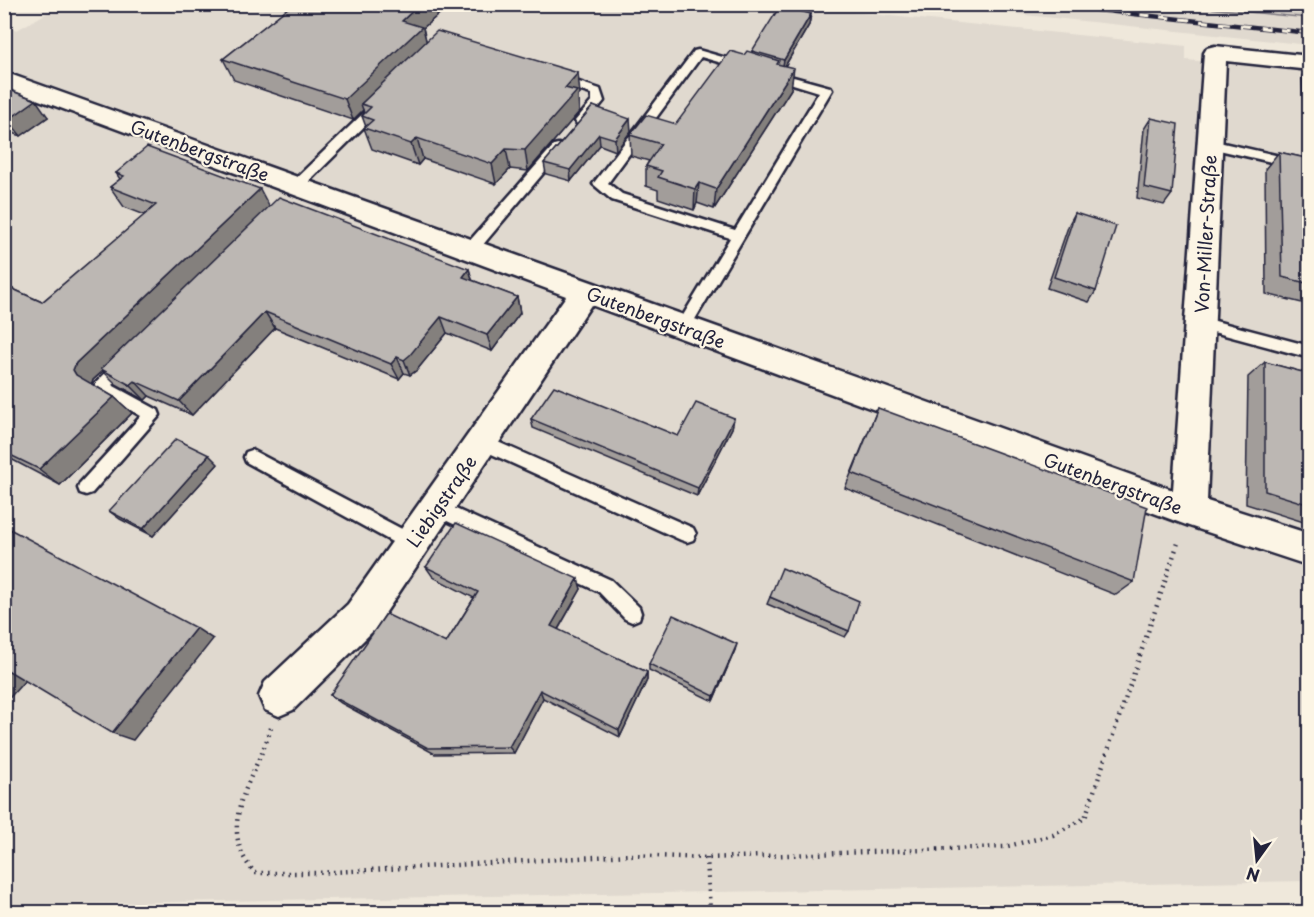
<svg xmlns="http://www.w3.org/2000/svg" width="1314" height="917" font-family="'Playpen Sans',sans-serif">
<style>
.built{fill:#e0d9cf}
.green{fill:#d1cbc3;stroke:#7a767f;stroke-width:1.5}
.lines{fill:none;stroke-linecap:round;stroke-linejoin:round}
.lane-casing{stroke:#22223b;stroke-width:5}
.street-casing{stroke:#22223b;stroke-width:5}
.path{stroke:#22223b;stroke-width:4.5;stroke-dasharray:1.5 5;stroke-linecap:butt}
.lane{fill:#fcf5e5;fill-rule:evenodd}
.street{fill:#fcf5e5;fill-rule:evenodd}
.rail-casing{stroke:#22223b;stroke-width:4.5}
.rail{stroke:#fcf5e5;stroke-width:3;stroke-dasharray:10;stroke-linecap:butt}
.wall{fill:#a29d9a;stroke:#22223b;stroke-width:1.5}
.shaded-wall{fill:#84807d;stroke:#22223b;stroke-width:1.5}
.building{fill:#bcb7b3;stroke:#22223b;stroke-width:1.5}
.labels{text-anchor:middle;dominant-baseline:central;stroke-width:4.5;stroke-linejoin:round;paint-order:stroke}
.street-label{font-size:18px;fill:#22223b;stroke:#fcf5e5}
</style>
<rect width="100%" height="100%" fill="#efe8db"/>
<filter id="ink" filterUnits="userSpaceOnUse"><feTurbulence type="fractalNoise" baseFrequency=".0167" numOctaves="2"/><feDisplacementMap in="SourceGraphic" scale="12" xChannelSelector="R" yChannelSelector="G"/><feConvolveMatrix kernelMatrix="1 2 1 2 8 2 1 2 1" color-interpolation-filters="sRGB"/></filter>
<g filter="url(#ink)">
<g class="built">
<polygon points="63,4 773,4 1186,46 1186,60 1309,71 1309,881 5,905 4,25 17,30"/>
<polygon points="1179,4 1309,18 1309,45 932,5"/>
</g>
<polygon class="green" points="1179,5 1309,5 1309,18"/>
<g class="lines">
<g class="lane-casing">
<g id="lane">
<polygon points="698,50 747,64 749,66 743,69 701,57 608,183 622,194 735,230 819,92 767,76 767,72 775,72 830,87 832,90 688,331 678,331 676,327 730,238 612,200 593,184 694,51"/>
<polygon points="558,75 600,89 604,101 585,124 577,124 575,121 592,101 591,94 554,82 552,79"/>
<polygon points="380,100 386,104 384,107 301,189 291,189 289,186 291,183 376,101"/>
<polygon points="1210,140 1310,163 1310,171 1206,147 1204,144 1206,141"/>
<polygon points="558,144 562,145 564,148 562,151 476,253 466,253 464,249 466,245 554,145"/>
<polygon points="1200,317 1310,346 1310,358 1195,327 1193,323 1195,319"/>
<polygon points="125,356 130,358 133,362 112,385 158,410 160,415 92,493 86,495 80,493 78,488 80,483 141,416 95,390 93,386 120,358"/>
<polygon points="482,435 693,528 696,534 693,540 687,542 681,540 476,447 474,442 476,437"/>
<polygon points="252,450 417,537 420,543 417,549 411,551 405,549 246,462 244,457 246,452"/>
<polygon points="436,500 611,580 639,607 641,613 639,619 632,622 625,619 599,592 430,513 427,508 430,503"/>
</g>
</g>
<g class="street-casing">
<polygon id="street" points="1215,46 1310,56 1310,70 1226,61 1207,501 1310,534 1310,566 1189,526 591,305 374,630 293,710 279,716 265,710 259,696 265,682 348,604 566,296 4,87 4,72 1173,490 1204,53 1207,48"/>
</g>
<g class="path">
<path d="M271,728C257,776 212,825 255,873H317L630,855L707,858L1004,847L1053,835L1085,818L1179,540"/>
<polyline points="707,858 710,912"/>
</g>
<use href="#lane" class="lane"/>
<use href="#street" class="street"/>
<g class="rail-casing">
<polyline id="rail" points="1041,4 1310,33"/>
</g>
<use href="#rail" class="rail"/>
</g>
<g class="wall">
<polygon points="293,4 444,4 445,9 423,28 426,41 580,94 578,96 579,112 528,171 510,169 496,184 423,159 418,165 372,149 364,128 366,127 362,116 364,113 363,110 353,120 234,80 223,59"/>
<polygon points="811,14 809,25 785,66 791,89 714,209 697,203 694,210 658,198 658,190 646,186 646,166 649,161 631,156 630,135 676,124 744,55 752,53 752,51"/>
<polygon points="1310,66 1310,305 1266,294 1265,169 1279,152 1306,158 1302,76"/>
<polygon points="4,88 48,117 21,136 4,130"/>
<polygon points="593,106 631,131 616,151 600,145 571,181 546,174 544,163"/>
<polygon points="1151,118 1172,194 1164,205 1137,198 1144,129"/>
<polygon points="116,173 269,206 469,269 472,280 517,297 520,313 492,351 447,333 417,370 410,375 404,373 399,379 275,328 192,415 149,396 145,400 116,384 103,371 93,380 92,384 114,397 132,413 60,485 9,458 4,463 4,285 42,302 145,215 124,207 110,187 120,179"/>
<polygon points="1075,213 1096,291 1089,302 1047,288 1069,224"/>
<polygon points="1265,362 1310,374 1310,524 1246,504 1248,377"/>
<polygon points="878,408 1134,582 1116,595 845,488"/>
<polygon points="734,418 732,428 697,496 533,428 531,419 678,436"/>
<polygon points="218,464 153,536 120,519 109,511"/>
<polygon points="426,567 581,589 558,630 647,672 647,680 620,737 543,698 514,753 435,754 341,703 330,695 446,643 474,598 433,577"/>
<polygon points="770,597 849,631 845,637 767,604"/>
<polygon points="735,650 713,701 649,670 649,664"/>
</g>
<g class="shaded-wall">
<polygon points="420,4 444,4 445,9 423,28 428,48 361,104 363,110 353,120 345,99 402,21"/>
<polygon points="811,14 809,25 782,71 784,60"/>
<polygon points="794,68 791,89 714,209 716,189"/>
<polygon points="578,73 580,94 578,96 579,112 528,171 525,150 565,88"/>
<polygon points="36,100 48,117 21,136 8,120"/>
<polygon points="630,119 631,131 616,151 615,139"/>
<polygon points="599,134 600,145 571,181 570,170"/>
<polygon points="417,138 423,159 418,165 411,144"/>
<polygon points="506,149 510,169 496,184 492,164"/>
<polygon points="699,183 697,203 694,210 695,189"/>
<polygon points="260,189 270,208 101,369 103,371 93,380 91,387 76,375 73,370 76,363"/>
<polygon points="469,269 474,286 463,277"/>
<polygon points="517,297 520,313 492,351 487,335"/>
<polygon points="265,312 275,328 192,415 179,401"/>
<polygon points="441,317 447,333 417,370 410,375 404,360"/>
<polygon points="397,357 404,373 399,379 391,364"/>
<polygon points="135,381 149,396 145,400 130,385"/>
<polygon points="114,397 132,413 60,485 39,469"/>
<polygon points="734,418 732,428 697,496 698,488"/>
<polygon points="4,455 9,458 4,463"/>
<polygon points="209,455 218,464 153,536 143,529"/>
<polygon points="578,579 581,589 554,636 551,626"/>
<polygon points="196,628 213,639 133,740 112,733"/>
<polygon points="737,644 735,650 713,701 714,696"/>
<polygon points="4,667 28,677 4,704"/>
<polygon points="647,672 647,680 620,737 619,730"/>
<polygon points="540,690 543,698 514,753 509,747"/>
</g>
<g class="building">
<polygon points="293,4 420,4 402,21 422,27 345,99 223,59"/>
<polygon points="780,6 811,14 784,60 752,51"/>
<polygon points="437,31 578,73 565,88 577,91 525,150 506,149 492,164 417,138 411,144 364,128 373,120 362,116 371,107 361,104"/>
<polygon points="730,51 744,55 747,51 779,61 777,64 794,68 716,189 699,183 695,189 658,177 662,171 646,166 661,144 630,135 646,115 676,124"/>
<polygon points="4,88 36,100 8,120 4,119"/>
<polygon points="593,106 630,119 615,139 599,134 570,170 544,163"/>
<polygon points="1151,118 1178,124 1172,194 1144,187"/>
<polygon points="147,147 260,189 76,363 73,370 76,375 114,397 39,469 4,452 4,285 42,302 156,205 110,187 124,176 116,173"/>
<polygon points="1279,152 1310,159 1310,284 1282,277"/>
<polygon points="279,197 469,269 463,277 517,297 487,335 441,317 410,355 404,360 397,357 391,364 265,312 179,401 135,381 130,385 101,369"/>
<polygon points="1075,213 1116,226 1096,291 1054,277"/>
<polygon points="1265,362 1310,374 1310,505 1265,491"/>
<polygon points="554,386 678,436 696,403 734,418 698,488 531,419"/>
<polygon points="878,408 1147,507 1134,582 852,473"/>
<polygon points="176,439 209,455 143,529 109,511"/>
<polygon points="456,523 578,579 551,626 647,672 619,730 540,690 509,747 428,748 330,695 386,614 446,643 478,592 426,567"/>
<polygon points="4,526 196,628 112,733 4,668"/>
<polygon points="782,568 859,601 849,631 770,597"/>
<polygon points="673,615 737,644 714,696 649,664"/>
</g>
</g>
<g class="labels">
<g class="street-label">
<text transform="translate(200 150) rotate(20)">Gutenbergstraße</text>
<text transform="translate(1205 234) rotate(-87)">Von-Miller-Straße</text>
<text transform="translate(656 317) rotate(20)">Gutenbergstraße</text>
<text transform="translate(1113 483) rotate(20)">Gutenbergstraße</text>
<text transform="translate(441 501) rotate(-55)">Liebigstraße</text>
</g>
</g>
<rect width="1314" height="917" fill="none" stroke="#fcf5e5" stroke-width="24"/>
<rect x="12" y="12" width="1290" height="893" fill="none" stroke="#22223b" stroke-width="2" filter="url(#ink)"/>
<g transform="translate(1257 860) rotate(195)" stroke="#fcf5e5" stroke-width="4.5" paint-order="stroke">
<path d="M0-4.5L10 22L0 15L-10 22Z" fill="#22223b"/>
<text y="-9" font-size="16" font-weight="bold" text-anchor="middle" fill="#22223b">N</text>
</g>
</svg>
